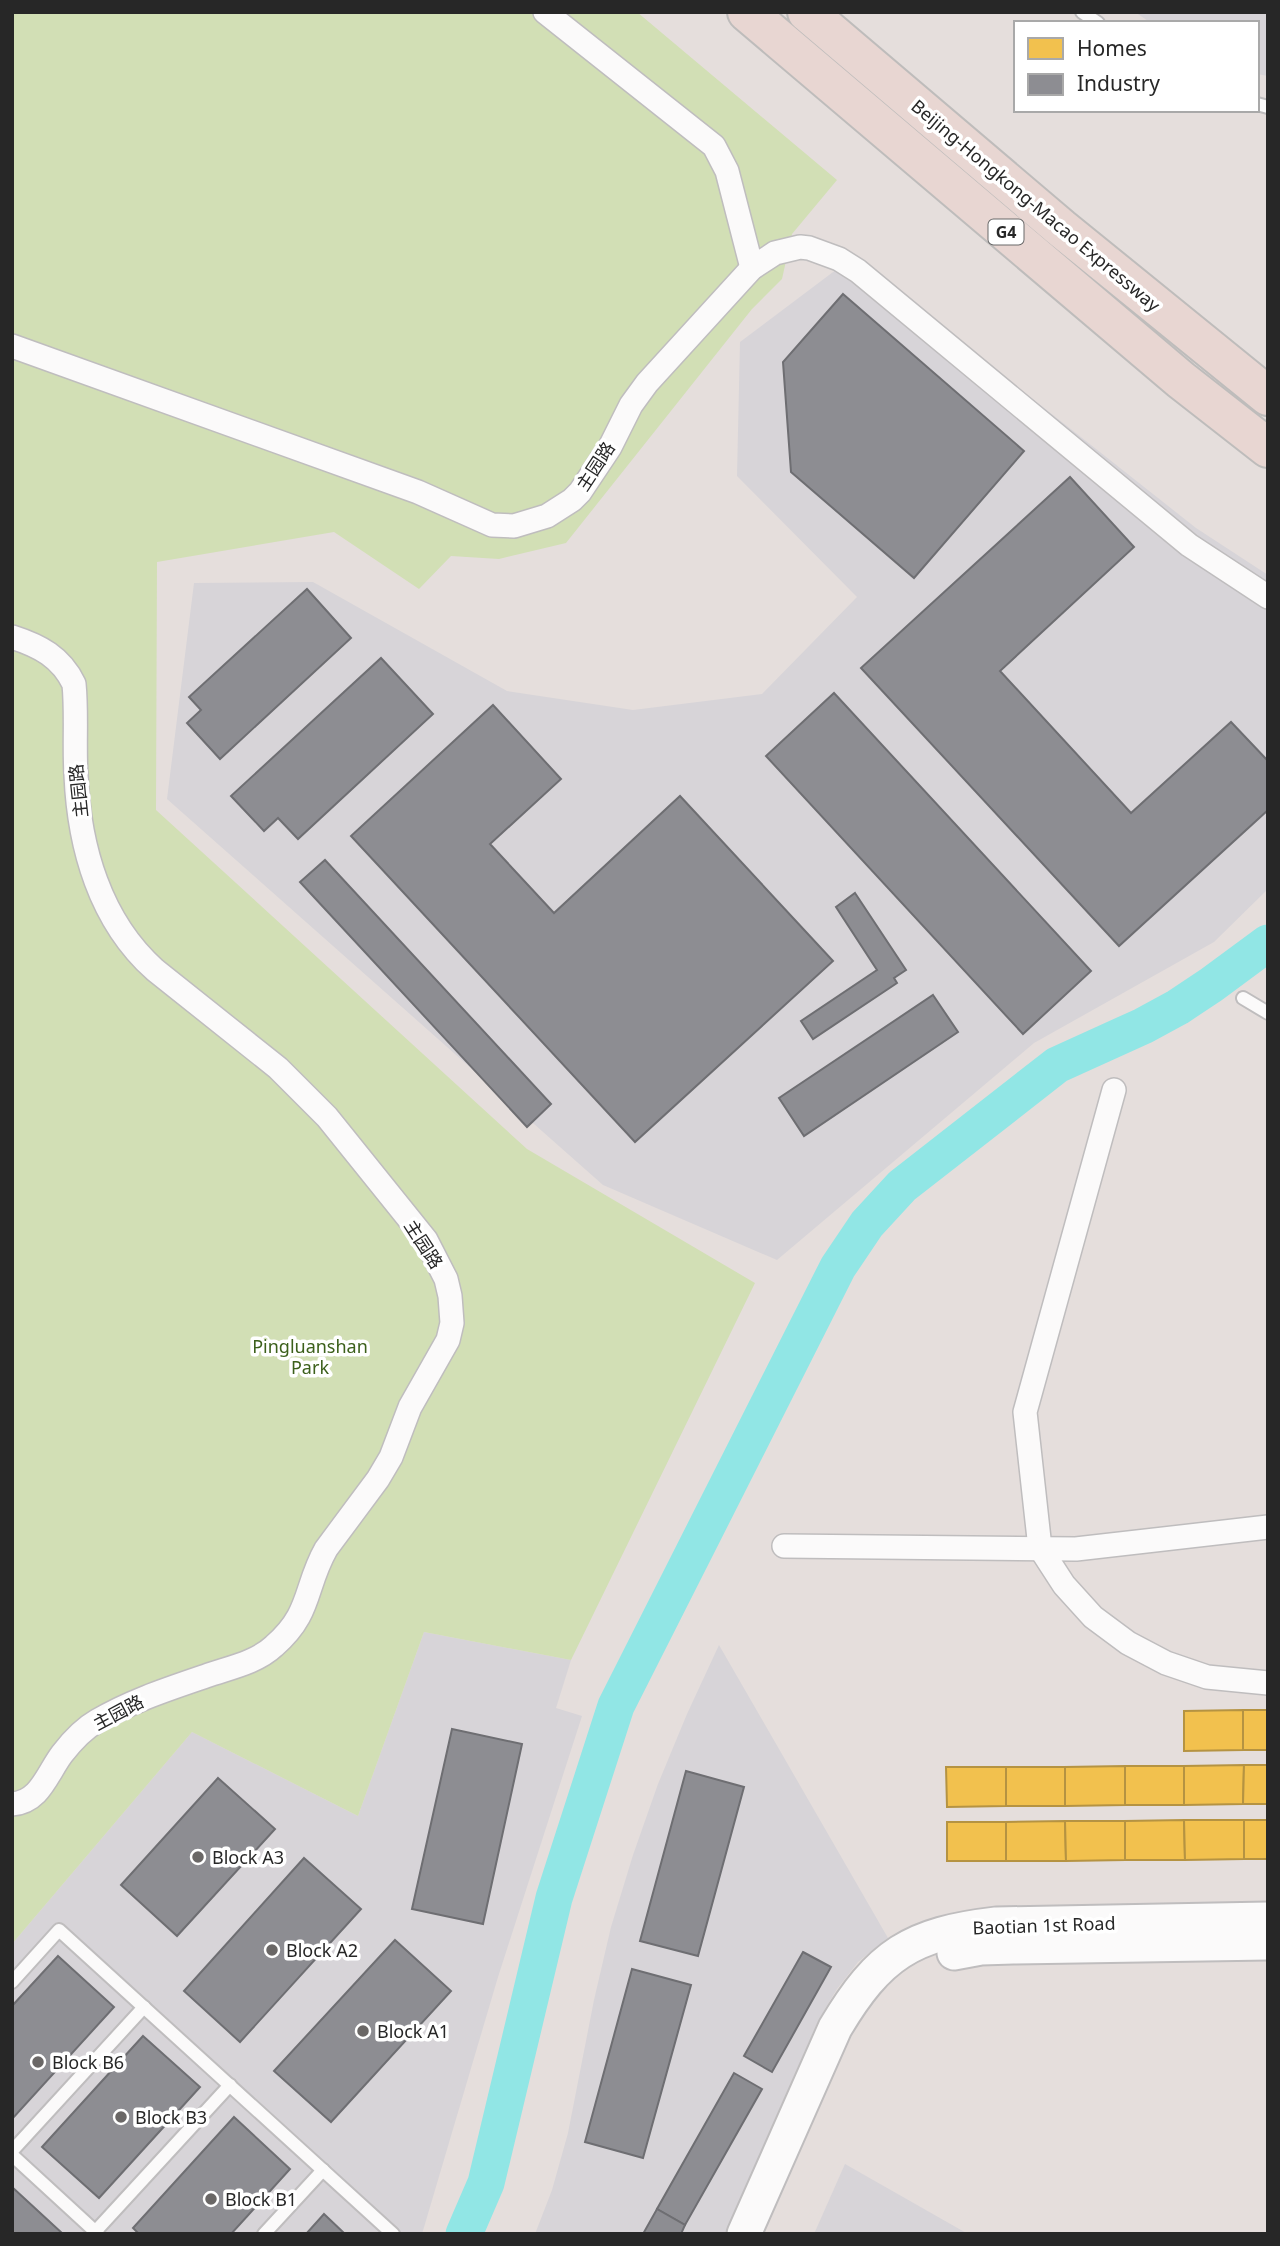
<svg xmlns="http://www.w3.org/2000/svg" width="1280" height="2246" font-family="'Noto Sans','Noto Sans SC',sans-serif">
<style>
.industrial{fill:#d7d4d8}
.green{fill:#d2dfb5}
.homes{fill:#f2c14e;stroke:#b59342;stroke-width:2}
.industry{fill:#8d8d92;stroke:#6e6e72;stroke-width:2}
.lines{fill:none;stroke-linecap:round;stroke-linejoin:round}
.river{stroke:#91e6e5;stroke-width:37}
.lane-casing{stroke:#bfbdbe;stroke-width:16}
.street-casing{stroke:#bfbdbe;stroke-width:26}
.secondary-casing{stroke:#bfbdbe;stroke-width:37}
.highway-casing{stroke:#bebcbb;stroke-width:42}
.lane{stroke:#fbfafa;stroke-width:12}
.street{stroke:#fbfafa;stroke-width:23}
.secondary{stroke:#fbfafa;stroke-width:33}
.highway{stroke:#e8d6d2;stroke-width:38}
.poi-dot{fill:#6a6766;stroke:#fff;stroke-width:2.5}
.labels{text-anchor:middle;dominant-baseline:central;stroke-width:7;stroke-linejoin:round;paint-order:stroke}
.shield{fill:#fff;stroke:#686868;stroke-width:2}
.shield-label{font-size:16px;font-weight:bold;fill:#272727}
.street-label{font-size:18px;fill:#272727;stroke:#fff}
.park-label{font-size:18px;fill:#3c601b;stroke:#fff}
.poi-label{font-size:18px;fill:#272727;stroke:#fff;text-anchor:start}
</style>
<rect width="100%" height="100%" fill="#e5dedc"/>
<g class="industrial">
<polygon points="1135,12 1268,12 1268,76 1257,74 1257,23 1151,23"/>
<polygon points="853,257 1196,528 1268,575 1268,889 1214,942 1034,1043 777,1260 603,1185 167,799 194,583 313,582 507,691 633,710 762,694 857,597 737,476 740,342"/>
<polygon points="424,1632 571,1660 556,1708 582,1716 498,1977 422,2234 12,2234 12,1944 192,1732 358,1816"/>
<polygon points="719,1645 888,1938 858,1962 837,1989 819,2019 725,2234 535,2234 552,2190 568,2133 594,2000 611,1927 633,1855 658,1784 687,1714"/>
<polygon points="845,2164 968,2234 814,2234"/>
</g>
<polygon class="green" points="12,12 637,12 837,180 792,234 782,279 752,309 566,543 499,559 451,556 419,589 334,532 157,562 156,810 527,1149 755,1283 571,1660 424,1632 358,1816 192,1732 12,1944"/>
<g class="homes">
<polygon points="1243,1710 1243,1750 1184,1751 1184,1711"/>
<rect x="1243" y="1710" width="25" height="40"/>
<polygon points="1244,1765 1243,1804 1184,1805 1184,1766"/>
<polygon points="1244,1765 1268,1765 1268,1804 1243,1804"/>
<polygon points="1125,1766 1125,1805 1065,1806 1065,1767"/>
<rect x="1125" y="1766" width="59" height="39"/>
<polygon points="946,1767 1006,1767 1006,1806 947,1807"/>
<rect x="1006" y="1767" width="59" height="39"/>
<polygon points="1184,1820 1185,1860 1125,1860 1125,1821"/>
<polygon points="1184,1820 1244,1820 1244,1859 1185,1860"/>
<rect x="1244" y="1820" width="24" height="39"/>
<polygon points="1065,1821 1066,1861 1006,1861 1006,1822"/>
<polygon points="1065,1821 1125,1821 1125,1860 1066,1861"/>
<rect x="947" y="1822" width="59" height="39"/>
</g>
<g class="industry">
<polygon points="843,294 1024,451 914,578 791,472 783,362"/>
<polygon points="1070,477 1134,547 1000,671 1131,813 1231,722 1268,761 1268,810 1119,946 861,668"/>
<polygon points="307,589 351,638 220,759 187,723 201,710 189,697"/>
<polygon points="381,658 433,714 298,839 278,818 264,831 231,796"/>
<polygon points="834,693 1091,971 1023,1034 766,756"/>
<polygon points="493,705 561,779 490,844 554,913 680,796 833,961 635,1142 351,836"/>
<polygon points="325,860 551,1104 527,1127 300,882"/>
<polygon points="855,893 906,970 894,978 897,983 813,1039 801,1021 877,970 836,907"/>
<polygon points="933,995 958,1032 804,1136 779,1098"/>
<polygon points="452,1729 522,1744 483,1924 412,1909"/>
<polygon points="686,1771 744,1787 698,1956 640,1941"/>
<polygon points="218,1778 275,1829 177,1936 121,1885"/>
<polygon points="304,1858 361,1909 240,2042 184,1991"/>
<polygon points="395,1940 451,1991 331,2122 274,2071"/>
<polygon points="803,1952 831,1967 772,2072 744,2056"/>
<polygon points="58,1956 114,2007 13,2118 12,2006"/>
<polygon points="632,1969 691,1985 643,2158 585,2142"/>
<polygon points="143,2036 200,2087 99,2198 42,2147"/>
<polygon points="734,2073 762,2089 685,2225 657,2209"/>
<polygon points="234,2117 290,2169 231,2234 139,2234 133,2228"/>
<polygon points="12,2187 63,2234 12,2234"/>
<polygon points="657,2209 685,2225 681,2234 643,2234"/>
<polygon points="324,2214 345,2234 306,2234"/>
</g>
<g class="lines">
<polyline class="river" points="464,2234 486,2183 554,1898 616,1706 838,1267 867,1224 902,1186 1057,1065 1143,1026 1178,1007 1211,985 1268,943"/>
<g class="lane-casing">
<g id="lane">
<polyline points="1082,12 1098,23"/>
<polyline points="1257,104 1268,107"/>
<polyline points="1243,998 1268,1013"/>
<polyline points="12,1982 59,1930 393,2234"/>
<polyline points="12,2151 144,2007"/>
<polyline points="12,2155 98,2234"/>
<polyline points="93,2234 230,2085"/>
<polyline points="264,2234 323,2170"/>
</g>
</g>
<g class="street-casing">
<g id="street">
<polyline points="545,12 714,146 727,171 752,268"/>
<polyline points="12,346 418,492 492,525 514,526 547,516 572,500 580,492 610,447 631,405 647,383 752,268 775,253 800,247 809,248 839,259 858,271 1189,545 1268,597"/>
<path d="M12,637C40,646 61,657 74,684C77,714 74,745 76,775C79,847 100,921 155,970L278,1068L327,1117L426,1240L446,1279L450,1296L452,1323L448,1340L410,1407L391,1457L378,1479L326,1549C304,1588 312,1613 274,1646C256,1663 228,1668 206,1676C168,1689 131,1701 97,1721C83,1729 72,1741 62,1754C47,1774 40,1802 12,1804"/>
<polyline points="1114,1090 1025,1412 1040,1548 1064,1585 1093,1617 1128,1643 1166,1663 1207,1677 1268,1683"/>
<polyline points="784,1546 1076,1549 1268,1527"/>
</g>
</g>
<g class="secondary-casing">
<g id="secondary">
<polyline points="954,1953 981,1948 1013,1947 1268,1943"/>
<path d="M744,2234L835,2028C879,1954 911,1934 996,1924L1268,1919"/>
</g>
</g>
<g class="highway-casing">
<g id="highway">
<polyline points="747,12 1181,380 1268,448"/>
<polyline points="807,12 1061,228 1268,396"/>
</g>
</g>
<use href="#lane" class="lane"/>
<use href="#street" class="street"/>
<use href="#secondary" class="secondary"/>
<use href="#highway" class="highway"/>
</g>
<g class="poi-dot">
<circle cx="198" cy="1857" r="7"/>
<circle cx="272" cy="1950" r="7"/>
<circle cx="363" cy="2031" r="7"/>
<circle cx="38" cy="2062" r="7"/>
<circle cx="121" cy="2117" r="7"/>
<circle cx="211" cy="2199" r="7"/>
</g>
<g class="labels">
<rect class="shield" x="988.5" y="219.5" width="35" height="25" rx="5"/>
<g class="shield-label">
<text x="1006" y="232">G4</text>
</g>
<g class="street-label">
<text transform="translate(1036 205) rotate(40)">Beijing-Hongkong-Macao Expressway</text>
<text transform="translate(595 466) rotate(-57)">主园路</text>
<text transform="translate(78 791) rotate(-96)">主园路</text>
<text transform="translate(424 1244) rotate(57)">主园路</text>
<text transform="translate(118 1712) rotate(-28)">主园路</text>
<text transform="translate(1044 1925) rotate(-2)">Baotian 1st Road</text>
</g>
<g class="park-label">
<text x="310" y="1346">Pingluanshan<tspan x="310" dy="21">Park</tspan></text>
</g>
<g class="poi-label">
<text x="212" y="1857">Block A3</text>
<text x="286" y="1950">Block A2</text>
<text x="377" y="2031">Block A1</text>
<text x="52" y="2062">Block B6</text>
<text x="135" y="2117">Block B3</text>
<text x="225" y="2199">Block B1</text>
</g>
</g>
<rect width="1280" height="2246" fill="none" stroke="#272727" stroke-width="28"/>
<rect x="1014" y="21" width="245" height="91" fill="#ffffff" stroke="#a9a9a9" stroke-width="2"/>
<rect x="1028" y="38" width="35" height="21" fill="#f2c14e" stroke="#a9a9a9" stroke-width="2"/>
<text x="1077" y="56" font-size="21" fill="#272727">Homes</text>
<rect x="1028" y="74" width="35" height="21" fill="#8d8d92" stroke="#a9a9a9" stroke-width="2"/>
<text x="1077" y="91" font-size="21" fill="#272727">Industry</text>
</svg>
